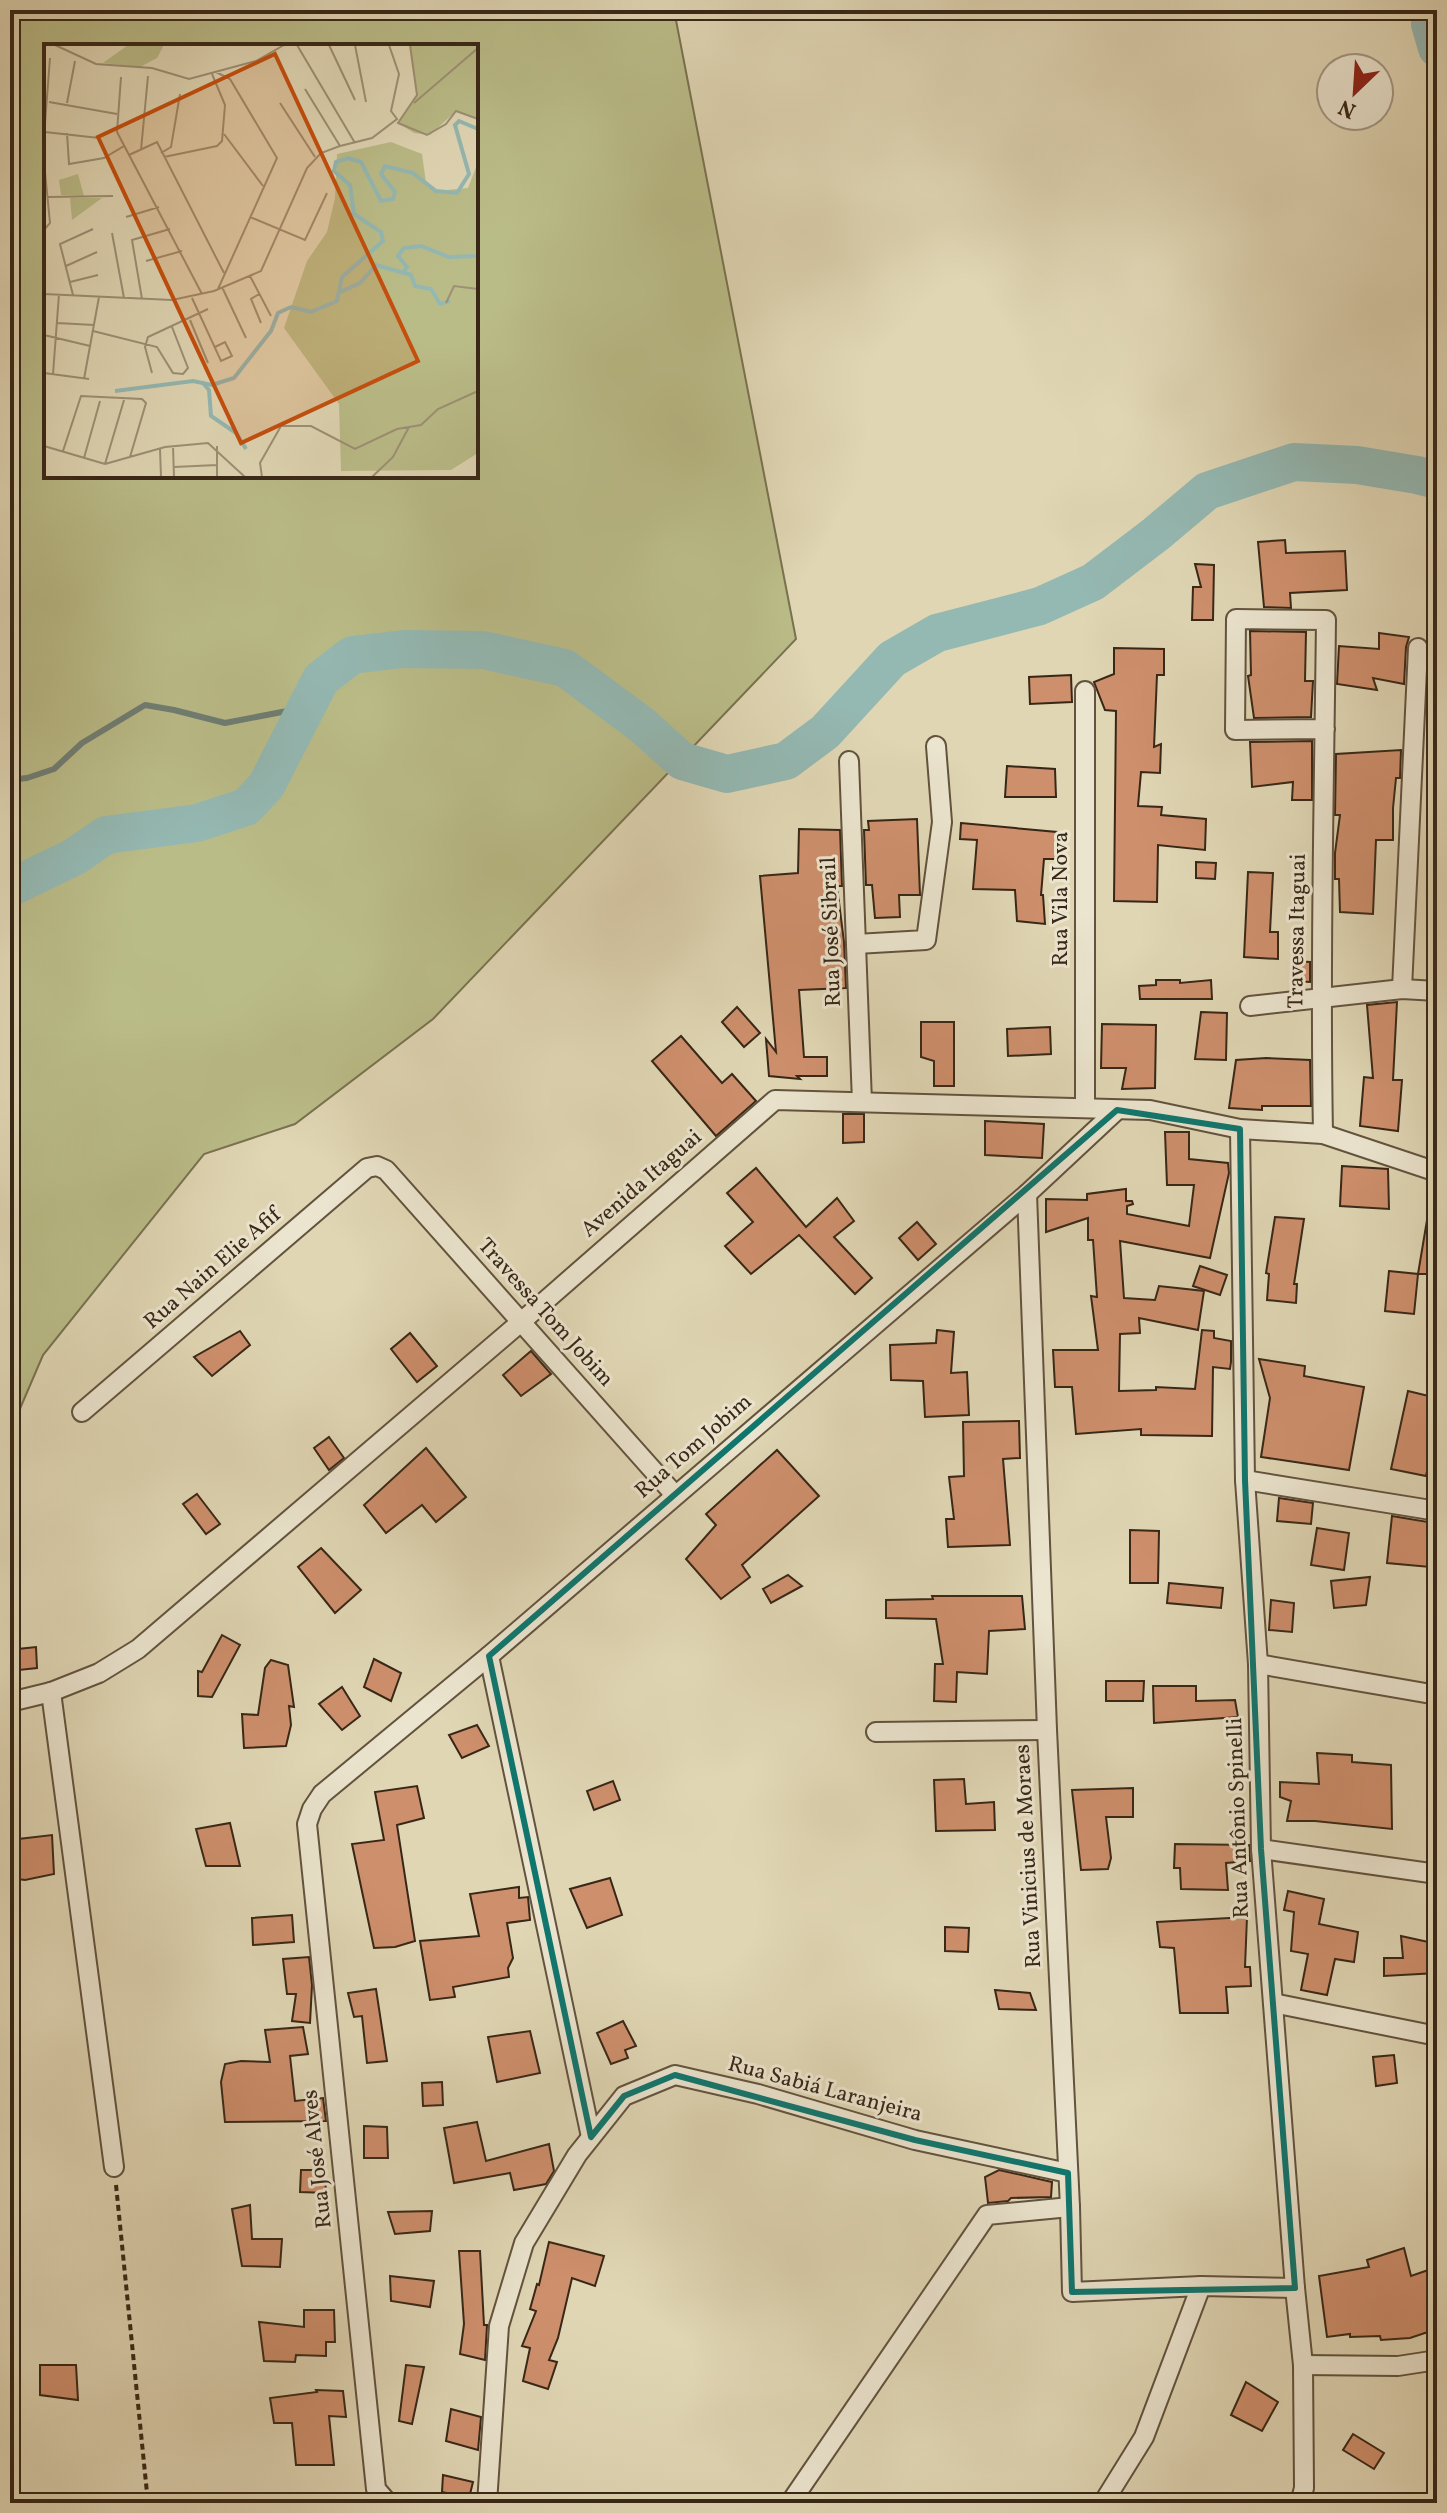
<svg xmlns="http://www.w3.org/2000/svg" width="1447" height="2513" font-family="Vollkorn,serif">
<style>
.green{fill:#babc88;stroke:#797250;stroke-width:2;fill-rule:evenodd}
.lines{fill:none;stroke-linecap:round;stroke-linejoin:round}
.stream{stroke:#6f7e74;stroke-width:6}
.river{stroke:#94b8b2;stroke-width:38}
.building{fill:#ce8f6c;stroke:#382717;stroke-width:2}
.minor-casing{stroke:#62533e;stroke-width:22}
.path{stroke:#382717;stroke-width:4;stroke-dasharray:6 4;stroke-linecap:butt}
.minor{stroke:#ebe4ce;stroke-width:18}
.marked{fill:none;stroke:#0f766e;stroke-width:6;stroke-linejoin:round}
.labels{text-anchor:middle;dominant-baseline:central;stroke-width:6;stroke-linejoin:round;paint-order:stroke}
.street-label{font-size:22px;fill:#382717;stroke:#ebe4ce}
.inset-river{fill:none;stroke:#94b8b2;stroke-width:4}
.inset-road{fill:none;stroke:#9d9075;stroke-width:2}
.view{fill:#c54f0e;fill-opacity:0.15;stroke:#c54f0e;stroke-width:4}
.inset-edge{fill:none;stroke:#382717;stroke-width:4}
</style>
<rect width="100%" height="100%" fill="#e0d6b4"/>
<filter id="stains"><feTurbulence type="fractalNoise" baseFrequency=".0025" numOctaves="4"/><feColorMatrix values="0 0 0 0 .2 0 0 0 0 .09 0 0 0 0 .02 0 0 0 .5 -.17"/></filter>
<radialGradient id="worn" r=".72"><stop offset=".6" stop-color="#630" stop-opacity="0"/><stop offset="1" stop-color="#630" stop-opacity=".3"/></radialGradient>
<path class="green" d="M10,10H674L796,639L433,1019L295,1124L204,1154L43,1355L10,1432ZM46,46H476V476H46Z"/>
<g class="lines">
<polyline class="stream" points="10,780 27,778 54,769 82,743 145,705 174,710 225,723 308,707"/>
<g class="river">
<polyline points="1430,10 1430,24 1437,48"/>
<polyline points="10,888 74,857 106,835 197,823 246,807 266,786 321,679 352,655 403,649 483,650 565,668 642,725 682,761 727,774 786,761 825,732 892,659 937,633 1040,606 1093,582 1156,534 1207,491 1294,462 1357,465 1417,475 1437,480"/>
</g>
</g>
<g class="building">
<polygon points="1285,540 1286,553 1345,551 1347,590 1290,593 1291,608 1264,607 1258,542"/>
<polygon points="1195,564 1214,565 1213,620 1192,620 1193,587 1201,587"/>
<polygon points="1250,631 1306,632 1305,681 1313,681 1311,717 1254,718 1248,676 1251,675"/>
<polygon points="1379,633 1409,637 1406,647 1404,684 1373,678 1377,690 1337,684 1339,646 1379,649"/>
<polygon points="1429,645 1437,645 1437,712 1427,711"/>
<polygon points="1114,648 1164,649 1164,675 1157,675 1154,747 1161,744 1160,773 1141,772 1138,806 1162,807 1161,815 1206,819 1205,850 1158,845 1157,902 1114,901 1116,711 1105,710 1094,682 1114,674"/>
<polygon points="1071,675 1072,702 1030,704 1029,677"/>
<polygon points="1312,741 1312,800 1292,800 1293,782 1252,787 1250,742"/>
<polygon points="1401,750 1400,778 1396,778 1393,808 1393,840 1376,840 1373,914 1340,912 1339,879 1335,879 1335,853 1340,815 1335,815 1336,754"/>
<polygon points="1007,766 1055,769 1056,797 1005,797"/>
<polygon points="917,819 920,895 899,895 900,917 875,918 872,885 866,885 864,830 869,830 868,821"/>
<polygon points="961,823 1057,832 1059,859 1044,859 1041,895 1043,895 1045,924 1017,921 1015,890 973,889 977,840 960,839"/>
<polygon points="799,829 840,830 842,886 837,886 844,942 846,988 799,990 804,1057 827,1057 827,1076 797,1076 800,1079 769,1076 766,1039 776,1052 760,876 798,873"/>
<polygon points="1196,862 1216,863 1215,879 1196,878"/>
<polygon points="1248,872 1273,873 1270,932 1278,932 1278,959 1244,957"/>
<polygon points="1294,961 1310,962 1310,982 1293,981"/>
<polygon points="1156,980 1180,980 1180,983 1211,980 1212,999 1140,999 1139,986 1156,985"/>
<polygon points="1397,1002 1393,1080 1402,1080 1398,1131 1360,1126 1364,1077 1373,1078 1367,1005"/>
<polygon points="737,1007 760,1033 744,1047 722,1022"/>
<polygon points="1201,1012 1227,1013 1226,1060 1195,1059"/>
<polygon points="921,1022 954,1022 954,1086 934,1086 934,1061 921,1057"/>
<polygon points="1102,1024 1156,1025 1155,1088 1122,1089 1126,1068 1101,1068"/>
<polygon points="1050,1027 1051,1054 1008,1056 1007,1029"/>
<polygon points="681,1036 722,1083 732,1074 756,1101 716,1136 652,1061"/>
<polygon points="1266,1058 1310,1060 1311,1106 1262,1106 1262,1110 1229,1108 1236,1060"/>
<polygon points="843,1114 864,1114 864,1142 843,1143"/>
<polygon points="985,1121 1044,1124 1042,1158 985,1155"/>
<polygon points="1165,1132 1189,1132 1189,1159 1228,1163 1229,1173 1210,1258 1120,1241 1124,1298 1155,1300 1159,1286 1204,1291 1198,1330 1139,1318 1140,1333 1120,1334 1119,1391 1156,1390 1156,1387 1195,1389 1202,1330 1214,1331 1214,1338 1231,1341 1231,1362 1230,1369 1213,1367 1212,1436 1141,1435 1141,1429 1076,1434 1072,1387 1055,1387 1053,1350 1098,1350 1091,1296 1097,1297 1093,1240 1088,1240 1088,1218 1046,1232 1046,1199 1087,1200 1087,1194 1126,1189 1126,1201 1132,1201 1133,1204 1127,1206 1127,1214 1189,1226 1194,1185 1167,1185"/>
<polygon points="1342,1166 1388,1169 1389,1209 1340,1206"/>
<polygon points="756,1168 806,1227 837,1198 854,1221 834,1237 872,1278 855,1294 799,1235 751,1274 725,1246 753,1222 727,1193"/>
<polygon points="1428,1214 1437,1215 1437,1274 1418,1274"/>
<polygon points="1275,1217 1304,1219 1294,1284 1297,1284 1296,1303 1267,1300 1269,1274 1266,1273"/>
<polygon points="917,1222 936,1244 918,1260 899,1238"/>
<polygon points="1200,1266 1227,1275 1220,1295 1193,1286"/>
<polygon points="1389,1271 1418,1274 1414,1314 1385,1311"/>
<polygon points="937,1330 954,1332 951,1373 967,1372 969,1415 925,1417 923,1381 891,1380 890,1345 936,1343"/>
<polygon points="240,1331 250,1345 212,1376 194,1357"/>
<polygon points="410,1333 437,1366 417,1382 391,1349"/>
<polygon points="531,1351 551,1374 521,1396 503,1375"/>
<polygon points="1259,1359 1305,1366 1304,1376 1364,1387 1349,1470 1261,1457 1270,1398"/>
<polygon points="1408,1391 1437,1398 1429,1435 1435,1435 1426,1476 1391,1469"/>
<polygon points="1019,1421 1020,1458 1003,1459 1010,1545 948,1547 946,1519 954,1519 949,1477 964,1476 963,1422"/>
<polygon points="329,1437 344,1458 329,1470 314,1448"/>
<polygon points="426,1448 466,1497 436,1522 422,1505 386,1533 364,1505"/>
<polygon points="777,1450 819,1496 742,1565 750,1577 721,1599 686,1559 716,1525 706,1514"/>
<polygon points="197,1494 220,1524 206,1534 183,1504"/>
<polygon points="1279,1498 1313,1503 1311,1524 1277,1521"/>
<polygon points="1392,1516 1434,1523 1430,1567 1387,1563"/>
<polygon points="1317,1528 1349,1533 1344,1570 1311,1565"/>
<polygon points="1130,1530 1159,1531 1158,1583 1130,1583"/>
<polygon points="321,1548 361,1590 335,1613 298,1567"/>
<polygon points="788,1575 802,1586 771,1603 763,1589"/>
<polygon points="1370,1577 1366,1605 1334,1608 1331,1581"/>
<polygon points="1169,1583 1223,1588 1221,1608 1167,1603"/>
<polygon points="932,1596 1022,1596 1025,1629 989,1631 987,1674 957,1672 956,1702 934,1701 935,1664 943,1664 936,1619 886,1618 886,1600 933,1599"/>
<polygon points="1271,1600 1294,1603 1292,1632 1269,1630"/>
<polygon points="222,1635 240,1645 212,1697 198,1696 198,1671 202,1672"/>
<polygon points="36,1647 37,1668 19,1670 18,1649"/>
<polygon points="374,1659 401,1673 391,1701 364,1687"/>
<polygon points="271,1660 288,1665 294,1707 289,1706 291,1725 286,1746 244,1748 242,1714 258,1715 265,1668"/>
<polygon points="1106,1681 1144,1681 1143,1701 1106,1701"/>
<polygon points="1153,1686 1196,1686 1196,1701 1235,1700 1238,1717 1154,1723"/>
<polygon points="342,1687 360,1716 342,1730 319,1704"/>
<polygon points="477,1725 489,1746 462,1758 449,1735"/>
<polygon points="1317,1753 1352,1755 1352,1762 1391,1765 1392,1829 1315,1821 1287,1821 1291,1801 1280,1797 1280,1782 1319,1784"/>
<polygon points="964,1779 966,1804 994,1802 995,1830 936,1831 934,1780"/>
<polygon points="613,1781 620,1800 594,1810 587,1791"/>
<polygon points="417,1786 424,1818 397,1825 415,1941 395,1947 374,1948 352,1844 384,1840 375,1792"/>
<polygon points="1133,1788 1133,1817 1106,1817 1111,1858 1108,1869 1081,1870 1072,1790"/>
<polygon points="230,1823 240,1866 206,1866 196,1829"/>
<polygon points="52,1835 54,1874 25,1880 10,1878 10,1840"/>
<polygon points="1175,1844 1249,1845 1250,1861 1226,1863 1228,1890 1181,1889 1180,1868 1174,1868"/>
<polygon points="610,1878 622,1915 587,1928 570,1889"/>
<polygon points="519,1887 519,1898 528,1897 530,1920 507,1923 513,1958 508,1968 509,1977 453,1987 455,1997 430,2000 420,1941 479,1936 470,1894"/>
<polygon points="1288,1891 1324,1899 1319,1924 1358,1932 1354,1962 1335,1959 1327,1995 1301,1990 1308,1954 1291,1951 1294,1912 1284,1910"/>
<polygon points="292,1915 294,1942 253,1945 252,1918"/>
<polygon points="1247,1917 1245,1967 1250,1967 1251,1986 1226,1987 1228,2013 1180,2013 1174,1948 1160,1947 1157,1922"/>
<polygon points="945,1927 969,1928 968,1952 945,1951"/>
<polygon points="1401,1936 1433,1943 1432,1959 1437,1959 1437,1973 1384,1976 1384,1958 1403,1958"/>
<polygon points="309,1957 312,1985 310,2023 292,2021 296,1994 287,1994 283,1959"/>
<polygon points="376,1989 387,2061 367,2063 362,2016 354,2017 348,1993"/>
<polygon points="995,1990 1030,1993 1036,2010 999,2009"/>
<polygon points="623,2021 636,2046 625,2050 628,2058 611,2064 597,2033"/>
<polygon points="303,2027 308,2054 290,2056 295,2101 323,2098 326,2121 225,2122 221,2082 225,2064 241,2061 270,2062 265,2030"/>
<polygon points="530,2031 540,2073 497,2082 488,2037"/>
<polygon points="1394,2055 1397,2083 1376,2086 1373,2057"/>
<polygon points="442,2082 443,2105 423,2106 422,2083"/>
<polygon points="477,2122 486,2161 549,2144 554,2171 546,2184 514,2190 510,2173 454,2183 444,2128"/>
<polygon points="364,2126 387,2127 388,2158 364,2158"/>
<polygon points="301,2170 322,2170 327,2193 300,2192"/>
<polygon points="999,2170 1052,2182 1051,2197 1011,2198 1008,2201 988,2203 985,2177"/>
<polygon points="250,2205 252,2239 282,2239 280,2267 242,2266 232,2209"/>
<polygon points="432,2211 430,2231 395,2234 388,2212"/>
<polygon points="549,2242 604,2256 595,2286 572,2278 558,2338 549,2360 557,2362 548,2389 523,2381 530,2348 522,2346 536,2311 530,2309 537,2284 539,2285"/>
<polygon points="1404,2248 1411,2276 1437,2267 1437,2329 1410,2338 1381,2340 1380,2336 1350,2337 1350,2334 1327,2337 1319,2276 1369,2267 1367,2260"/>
<polygon points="459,2251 480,2251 484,2325 487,2325 485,2360 460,2354 464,2324"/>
<polygon points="390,2276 434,2281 430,2307 391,2301"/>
<polygon points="304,2310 334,2310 335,2342 326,2342 326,2356 296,2355 295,2362 264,2361 259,2322 304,2327"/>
<polygon points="40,2365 76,2365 78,2400 40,2395"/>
<polygon points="406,2365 424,2367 412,2424 399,2421"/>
<polygon points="1246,2382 1278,2402 1262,2431 1231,2415"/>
<polygon points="316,2390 343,2391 346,2417 329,2416 334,2465 296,2465 292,2423 274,2423 270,2398 317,2392"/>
<polygon points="451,2409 481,2417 478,2450 446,2441"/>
<polygon points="1353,2434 1384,2453 1374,2469 1343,2450"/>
<polygon points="443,2475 473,2482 469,2498 442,2492"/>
</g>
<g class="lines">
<g class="minor-casing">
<g id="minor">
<polyline points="849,761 862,1102"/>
<polyline points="856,944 926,940 942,822 936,746"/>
<polyline points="1402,989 1418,648"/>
<polyline points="1250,1006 1402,989 1437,991"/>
<polyline points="1085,1108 1085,691"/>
<polyline points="1240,1129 1245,1480 1258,1664 1261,1849 1295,2288 1303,2365 1304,2488 1300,2503"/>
<path d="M1323,1134C1320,962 1324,791 1326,620L1236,619L1235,730L1325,729"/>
<polyline points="1027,1194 1047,1730 1070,2207 1072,2292 1201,2286 1295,2288"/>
<polyline points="82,1412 367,1168 377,1166 386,1170 675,1495"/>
<polyline points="1245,1480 1437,1511"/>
<polyline points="489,1656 591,2137"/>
<polyline points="1258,1664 1437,1695"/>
<polyline points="51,1692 114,2167"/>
<polyline points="10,1702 51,1692 99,1673 138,1649 521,1322 775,1100 1150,1110 1240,1129 1323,1134 1437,1172"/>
<polyline points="876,1732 1047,1730"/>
<polyline points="1261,1849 1437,1874"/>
<polyline points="1273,2003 1437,2036"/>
<polyline points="1303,2365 1398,2366 1437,2360"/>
<polyline points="388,2503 376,2489 307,1824 312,1809 322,1794 489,1656 1027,1194 1117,1110"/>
<polyline points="487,2503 499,2326 524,2243 577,2155 624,2096 675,2075 758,2094 915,2140 1068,2173"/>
<polyline points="790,2503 987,2215 1070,2207"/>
<polyline points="1103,2503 1144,2437 1201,2286"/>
</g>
</g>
<polyline class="path" points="116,2185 148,2503"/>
<use href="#minor" class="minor"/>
</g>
<path class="marked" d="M1117,1110L1240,1129L1245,1480L1261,1849L1295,2288L1072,2292L1068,2173L915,2140L675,2075L624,2096L591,2137L489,1656Z"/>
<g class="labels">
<g class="street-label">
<text transform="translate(1061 899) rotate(-90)">Rua Vila Nova</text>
<text transform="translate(1298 931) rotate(-89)">Travessa Itaguai</text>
<text transform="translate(832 932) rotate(-92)">Rua José Sibrail</text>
<text transform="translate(642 1184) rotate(-41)">Avenida Itaguai</text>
<text transform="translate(213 1269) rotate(-41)">Rua Nain Elie Afif</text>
<text transform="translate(545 1313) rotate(48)">Travessa Tom Jobim</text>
<text transform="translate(694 1447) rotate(-41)">Rua Tom Jobim</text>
<text transform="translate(1239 1818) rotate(-92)">Rua Antônio Spinelli</text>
<text transform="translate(1029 1856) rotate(-93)">Rua Vinicius de Moraes</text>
<text transform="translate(825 2090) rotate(15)">Rua Sabiá Laranjeira</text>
<text transform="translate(318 2159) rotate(-96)">Rua José Alves</text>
</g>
</g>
<g transform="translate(44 44)">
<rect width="434" height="434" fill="#e0d6b4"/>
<path d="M84,1H120L113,14L96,23L59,19ZM366,1H434V75L412,67L386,91L370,89L354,79L373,51ZM347,98L378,110L382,139L392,147L424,144L434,118V409L407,426L297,427L295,360L240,284L263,217L283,188L291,154L293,110ZM34,130L40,152L17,151L15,136ZM26,154H58L28,176Z" fill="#babc88"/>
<path class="inset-river" d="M359,229L363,223L354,212L360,204L377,202L405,213L434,212M296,248L316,239L332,221L367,231L371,242L387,245L396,260L406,257M158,338L165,346L167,372L192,389L202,405M71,347L149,337L168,341L190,334L227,287L234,269L247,263L267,268L293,257L298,233L339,197L337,188L310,170L306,141L290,127L292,118L304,114L317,118L337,157L349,155L351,148L337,130L341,122L369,129L392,147L413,149L425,130L411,81L415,77L434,85"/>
<path class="inset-road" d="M11,1L52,20L108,24L145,35L212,17L240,1M253,1L311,99M285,1L311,56M311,1L322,58M366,1L373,51L354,79L383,91L402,80L412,67L434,75M172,28L186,35L233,114L174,245M77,33L73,88L158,250M5,58L73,70M23,59L31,17M236,59L271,113M370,59L434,4M1,88L55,94M23,89L25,120L60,114L80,102M180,90L219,142M0,92L6,14M296,102L328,94L353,75L347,67L355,30L345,1M97,106L104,32M117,109L127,103L136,50M85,111L113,98L180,229M120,113L173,102L178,97L181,61L168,30M0,118L6,179L0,186M4,153L69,152M82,173L115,163M206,173L261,196L283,149M68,189L80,254M102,217L138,207M22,222L53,208M206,232L227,272M26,238L54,231M178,243L202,294M0,250L128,256L170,247L217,227L263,124L277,109L296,102L261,45M215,250L207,255L217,279M29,251L16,200L49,185M148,254L177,317L188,312L181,298L171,303M98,255L88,196L126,185M402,259L410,242L434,245M146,276L164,319M13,279L50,281M49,287L113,303L129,329L139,330L144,324L128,283M0,291L46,302M0,329L45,335M108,329L101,303L104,293L164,265M9,330L15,250M40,335L55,253M0,402L61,420M129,402L130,433M173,402V433M116,405L117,433M19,407L37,352L98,355L102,359L86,413M40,414L56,357M61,420L121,403L164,399L201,433M61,420L80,356M130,423L173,421M218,433L216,419L237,382H267L311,405L353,385L377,381L394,365L434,347M328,433L349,413L365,383"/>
<path class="view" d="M231,10L374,317L197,399L54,93Z"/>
<rect width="434" height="434" class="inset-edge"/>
</g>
<rect width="1447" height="2513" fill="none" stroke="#e0d6b4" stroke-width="40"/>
<rect x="12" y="12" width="1423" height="2489" fill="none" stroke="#382717" stroke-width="4"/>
<rect x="20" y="20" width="1407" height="2473" fill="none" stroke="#382717" stroke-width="2"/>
<g transform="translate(1355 92) rotate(205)"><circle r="38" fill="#ebe4ce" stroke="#a39885" stroke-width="2"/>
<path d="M0-6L14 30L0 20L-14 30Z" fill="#8f2418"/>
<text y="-12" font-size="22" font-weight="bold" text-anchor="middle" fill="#382717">N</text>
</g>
<rect width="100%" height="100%" filter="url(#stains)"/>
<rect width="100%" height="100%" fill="url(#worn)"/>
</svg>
